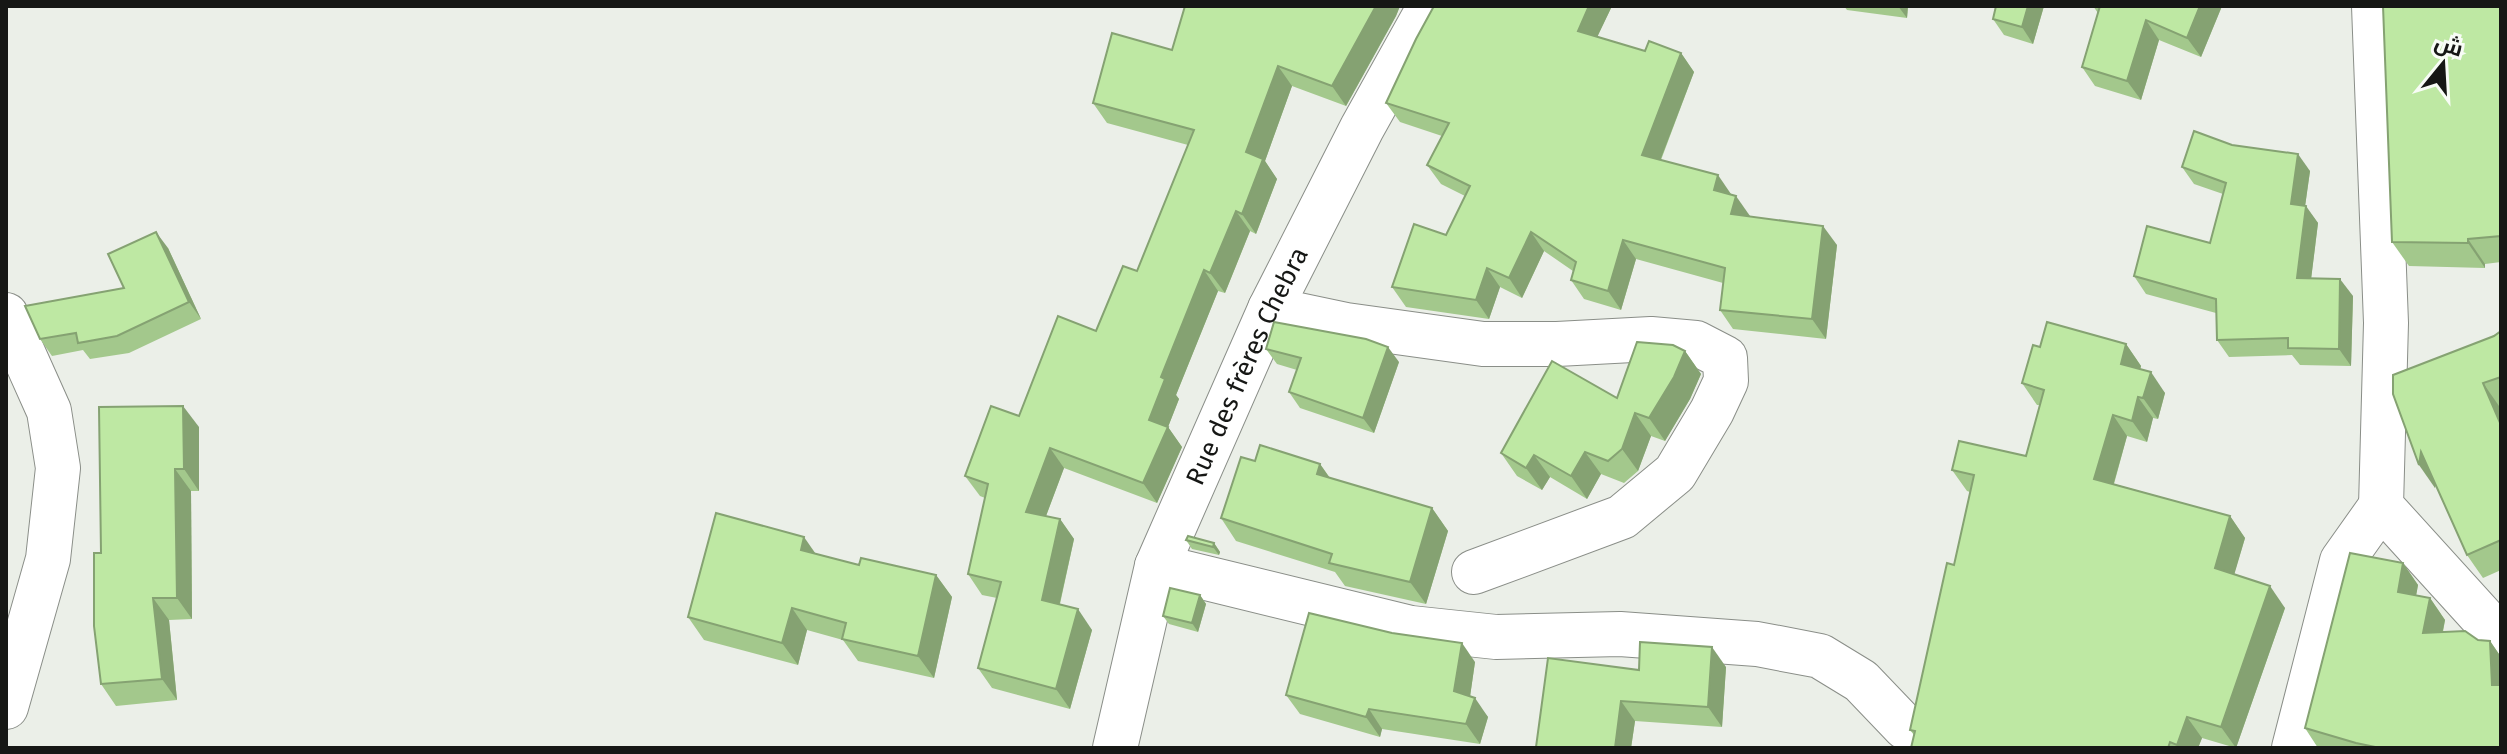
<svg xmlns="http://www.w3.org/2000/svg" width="2507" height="754" font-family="'Fira Sans',Cairo,sans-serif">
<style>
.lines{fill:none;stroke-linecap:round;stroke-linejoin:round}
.minor-casing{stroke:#8a8e88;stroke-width:46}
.minor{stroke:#fff;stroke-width:44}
.wall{fill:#a3c88c}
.shaded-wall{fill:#85a272}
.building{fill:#bee8a3;stroke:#85a272;stroke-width:2}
.labels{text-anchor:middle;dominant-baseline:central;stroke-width:6;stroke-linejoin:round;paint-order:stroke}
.street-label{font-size:26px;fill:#161715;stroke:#f8fcf6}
</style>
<rect width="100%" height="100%" fill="#ebefe8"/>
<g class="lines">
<g class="minor-casing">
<g id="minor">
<polyline points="2374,6 2386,323 2381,506 2501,638"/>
<polyline points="1270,309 1346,325 1483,344 1557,344 1651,339 1696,343 1725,358 1726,381 1712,411 1675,473 1622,517 1474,572"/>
<polyline points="6,315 49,411 58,468 48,559 6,707"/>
<polyline points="1157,566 1411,628 1496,637 1620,634 1757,644 1820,656 1861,681 1905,727"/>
<path id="s1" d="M1115,748L1157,566L1270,309L1362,128L1430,6"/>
<polyline points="2294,748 2342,561 2381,506"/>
</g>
</g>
<use href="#minor" class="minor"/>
</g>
<g class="wall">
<polygon points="1185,6 1400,6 1396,16 1346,106 1292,86 1265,161 1277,179 1256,234 1250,231 1225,293 1218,291 1176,395 1179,399 1168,427 1182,447 1157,503 1064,468 1046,516 1060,519 1074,539 1060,604 1092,630 1070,709 992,688 978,668 997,598 982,595 968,574 985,498 980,496 965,476 1096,331 1137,271 1188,145 1107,123 1093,103 1172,50"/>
<polygon points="1434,6 1612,6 1597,37 1645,51 1681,53 1694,72 1661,160 1731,194 1749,217 1837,245 1826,339 1733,329 1720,310 1723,283 1636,259 1621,310 1584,299 1571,280 1573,271 1544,251 1522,298 1500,287 1489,319 1406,307 1392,287 1446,235 1465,196 1441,184 1427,165 1442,136 1400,122 1386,103"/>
<polygon points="1844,6 1908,6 1907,18 1847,10"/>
<polygon points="1996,6 2044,6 2033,44 2004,35 1993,19"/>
<polygon points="2093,6 2222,6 2201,57 2159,40 2141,100 2095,86 2082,67 2098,13"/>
<polygon points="2501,6 2501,262 2485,264 2485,268 2409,266 2392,242"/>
<polygon points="2232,145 2310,171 2305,206 2318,223 2311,279 2353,296 2351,366 2300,365 2292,355 2229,357 2217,340 2216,313 2146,294 2134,276 2210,243 2223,194 2194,184 2182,167"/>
<polygon points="168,248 201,319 129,353 90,359 83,350 52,356 40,339 124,288"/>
<polygon points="2501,331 2501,405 2499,406 2501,411 2501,570 2483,578 2467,555 2436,484 2435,488 2393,394"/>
<polygon points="2126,344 2141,366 2140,369 2165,393 2158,419 2153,418 2147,442 2127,436 2114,484 2230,516 2245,538 2234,574 2285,608 2236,748 2202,738 2198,748 1911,748 1914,735 1910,730 1954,565 1970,492 1967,491 1952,470 2026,456 2040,405 2037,405 2022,383 2040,347"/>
<polygon points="1266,349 1399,362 1374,433 1300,408 1289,392 1297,370 1277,364"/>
<polygon points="1685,351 1701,374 1690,399 1665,441 1651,436 1638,471 1624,483 1601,474 1587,499 1550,477 1542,490 1517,476 1501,453 1617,398"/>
<polygon points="199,427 199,491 191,491 192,619 169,620 177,700 116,706 101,684 101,553"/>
<polygon points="1255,461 1320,464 1330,478 1432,508 1448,531 1426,604 1345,586 1335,572 1236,541 1221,518"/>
<polygon points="1186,540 1214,543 1220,552 1219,555 1192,549"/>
<polygon points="816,554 859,565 936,575 952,597 934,678 858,661 843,640 807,630 798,665 704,640 688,617"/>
<polygon points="2403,563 2418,585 2416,595 2430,598 2445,620 2443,632 2478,640 2490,641 2501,657 2501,748 2318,748 2305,728"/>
<polygon points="1200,595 1206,604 1198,632 1169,624 1163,616"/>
<polygon points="1475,662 1470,696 1488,717 1480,744 1382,729 1380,737 1300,714 1286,695"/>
<polygon points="1726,667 1722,727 1635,721 1631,748 1537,748 1536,747 1639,670"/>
</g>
<g class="shaded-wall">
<polygon points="1376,6 1400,6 1396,16 1346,106 1332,86"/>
<polygon points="1589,6 1612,6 1591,50 1578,31"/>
<polygon points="1898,6 1908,6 1907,18"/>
<polygon points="2028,6 2044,6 2033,44 2022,27"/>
<polygon points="2200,6 2222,6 2201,57 2187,38"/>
<polygon points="2146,20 2159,40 2141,100 2127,81"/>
<polygon points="1681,53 1694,72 1655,174 1642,155"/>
<polygon points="1278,66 1292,86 1265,161 1277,179 1256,234 1242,214 1246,152"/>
<polygon points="2298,154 2310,171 2303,221 2291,204"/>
<polygon points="1718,175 1731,194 1714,190"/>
<polygon points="1736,196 1750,216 1744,234 1731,214"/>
<polygon points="2306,206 2318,223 2309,296 2297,278"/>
<polygon points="1236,211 1250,231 1225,293 1210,273"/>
<polygon points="1823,226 1837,245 1826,339 1812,319"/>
<polygon points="156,232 168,248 201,319 189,302"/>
<polygon points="1531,232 1544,251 1522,298 1509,278"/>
<polygon points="2468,239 2485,264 2485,268 2468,243"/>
<polygon points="1623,240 1636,259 1621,310 1608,291"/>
<polygon points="1487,268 1500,287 1489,319 1476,300"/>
<polygon points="1204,270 1218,291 1176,395 1179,399 1168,427 1182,447 1157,503 1143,483 1149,420 1161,377"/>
<polygon points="2340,279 2353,296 2351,366 2339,349"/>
<polygon points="2126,344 2141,366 2136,385 2121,364"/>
<polygon points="1388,347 1399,362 1374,433 1363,418"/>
<polygon points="1685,351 1701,374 1690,399 1665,441 1649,418"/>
<polygon points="2151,372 2165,393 2158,419 2143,398"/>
<polygon points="2483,383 2499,406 2501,411 2501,425"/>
<polygon points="2138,397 2153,418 2147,442 2132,421"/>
<polygon points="183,406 199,427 199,491 184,469"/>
<polygon points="1635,413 1651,436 1638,471 1622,449"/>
<polygon points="2113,415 2127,436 2109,500 2094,479"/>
<polygon points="1050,448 1064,468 1040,532 1026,512"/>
<polygon points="1585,452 1601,474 1587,499 1571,476"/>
<polygon points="2421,452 2437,475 2435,488 2419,465"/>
<polygon points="1534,455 1550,477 1542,490 1526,468"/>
<polygon points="1320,464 1336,487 1317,474"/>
<polygon points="175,469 191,491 192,619 177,598"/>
<polygon points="1432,508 1448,531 1426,604 1410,582"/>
<polygon points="2230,516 2245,538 2230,589 2215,568"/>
<polygon points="1060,519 1074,539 1056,620 1042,600"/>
<polygon points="804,537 820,560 801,550"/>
<polygon points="1214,543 1220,552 1219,555 1213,547"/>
<polygon points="2403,563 2418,585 2413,613 2398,592"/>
<polygon points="936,575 952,597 934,678 918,656"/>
<polygon points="2270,586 2285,608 2236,748 2221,727"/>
<polygon points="1200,595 1206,604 1198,632 1192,623"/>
<polygon points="153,598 169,620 177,700 162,679"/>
<polygon points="2430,598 2445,620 2438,654 2423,633"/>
<polygon points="792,608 807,630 798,665 782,643"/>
<polygon points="1078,609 1092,630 1070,709 1056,689"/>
<polygon points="2490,641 2501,657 2501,698 2492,685"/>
<polygon points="1462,643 1475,662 1468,711 1454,691"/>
<polygon points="1712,647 1726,667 1722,727 1708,707"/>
<polygon points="1475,698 1488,717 1480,744 1466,724"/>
<polygon points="1621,701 1635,721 1631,748 1615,748"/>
<polygon points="1369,709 1382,729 1380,737 1366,717"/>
<polygon points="2187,717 2202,738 2198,748 2179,748 2177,745"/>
</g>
<g class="building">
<polygon points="1185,6 1376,6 1332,86 1278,66 1246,152 1263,159 1242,214 1236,211 1210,273 1204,270 1161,377 1165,379 1149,420 1168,427 1143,483 1050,448 1026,512 1060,519 1042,600 1078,609 1056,689 978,668 1001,582 968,574 988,484 965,476 991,406 1019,416 1058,316 1096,331 1123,266 1137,271 1194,130 1093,103 1112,33 1172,50"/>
<polygon points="1434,6 1589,6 1578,31 1645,51 1649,41 1681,53 1642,155 1718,175 1714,190 1736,196 1731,214 1823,226 1812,319 1720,310 1725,268 1623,240 1608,291 1571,280 1576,262 1531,232 1509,278 1487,268 1476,300 1392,287 1414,224 1446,235 1470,186 1427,165 1449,123 1386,103 1416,39"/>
<polygon points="1996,6 2028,6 2022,27 1993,19"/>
<polygon points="2100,6 2200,6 2187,38 2146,20 2127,81 2082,67"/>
<polygon points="2383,6 2501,6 2501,236 2468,239 2468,243 2392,242"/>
<polygon points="2194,131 2232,145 2298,154 2291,204 2306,206 2297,278 2340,279 2339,349 2288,348 2288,338 2217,340 2216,299 2134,276 2147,226 2210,243 2226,183 2182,167"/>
<polygon points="156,232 189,302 117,336 78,343 76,333 40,339 25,306 124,288 108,254"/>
<polygon points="1274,322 1366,339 1388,347 1363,418 1289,392 1301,358 1266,349"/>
<polygon points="2047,322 2126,344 2121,364 2151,372 2143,398 2138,397 2132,421 2113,415 2094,479 2230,516 2215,568 2270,586 2221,727 2187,717 2177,745 2170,742 2168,748 1911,748 1915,731 1910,730 1947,563 1954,565 1974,475 1952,470 1959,441 2026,456 2044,390 2022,383 2033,345 2040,347"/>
<polygon points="2501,331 2501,377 2483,383 2501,425 2501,540 2467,555 2421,452 2419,465 2393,394 2393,375 2494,336"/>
<polygon points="1637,342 1673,345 1685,351 1674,377 1649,418 1635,413 1622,449 1608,461 1585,452 1571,476 1534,455 1526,468 1501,453 1552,361 1617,398"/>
<polygon points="183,406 184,469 175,469 177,598 153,598 162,679 101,684 94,626 94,553 101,553 99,407"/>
<polygon points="1260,445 1320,464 1317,474 1432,508 1410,582 1329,563 1332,554 1221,518 1241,457 1255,461"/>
<polygon points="716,513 804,537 801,550 859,565 861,558 936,575 918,656 842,639 846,623 792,608 782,643 688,617"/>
<polygon points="1188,536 1214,543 1213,547 1186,540"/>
<polygon points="2350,553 2403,563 2398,592 2430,598 2423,633 2465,631 2478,640 2490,641 2492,685 2501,685 2501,748 2380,748 2356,743 2305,728"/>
<polygon points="1170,588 1200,595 1192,623 1163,616"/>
<polygon points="1309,613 1392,633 1462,643 1454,691 1475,698 1466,724 1369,709 1366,717 1286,695"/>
<polygon points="1640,642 1712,647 1708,707 1621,701 1615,748 1546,748 1536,747 1548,658 1639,670"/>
</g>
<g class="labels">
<g class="street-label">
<text stroke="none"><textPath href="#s1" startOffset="406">Rue des frères Chebra</textPath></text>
</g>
</g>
<rect width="2507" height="754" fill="none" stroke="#161715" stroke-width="16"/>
<g transform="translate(2443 64) rotate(18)" stroke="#f8fcf6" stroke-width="6" paint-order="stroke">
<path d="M0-6L14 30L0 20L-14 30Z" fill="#161715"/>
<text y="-12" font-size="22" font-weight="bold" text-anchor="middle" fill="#161715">ش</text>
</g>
</svg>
